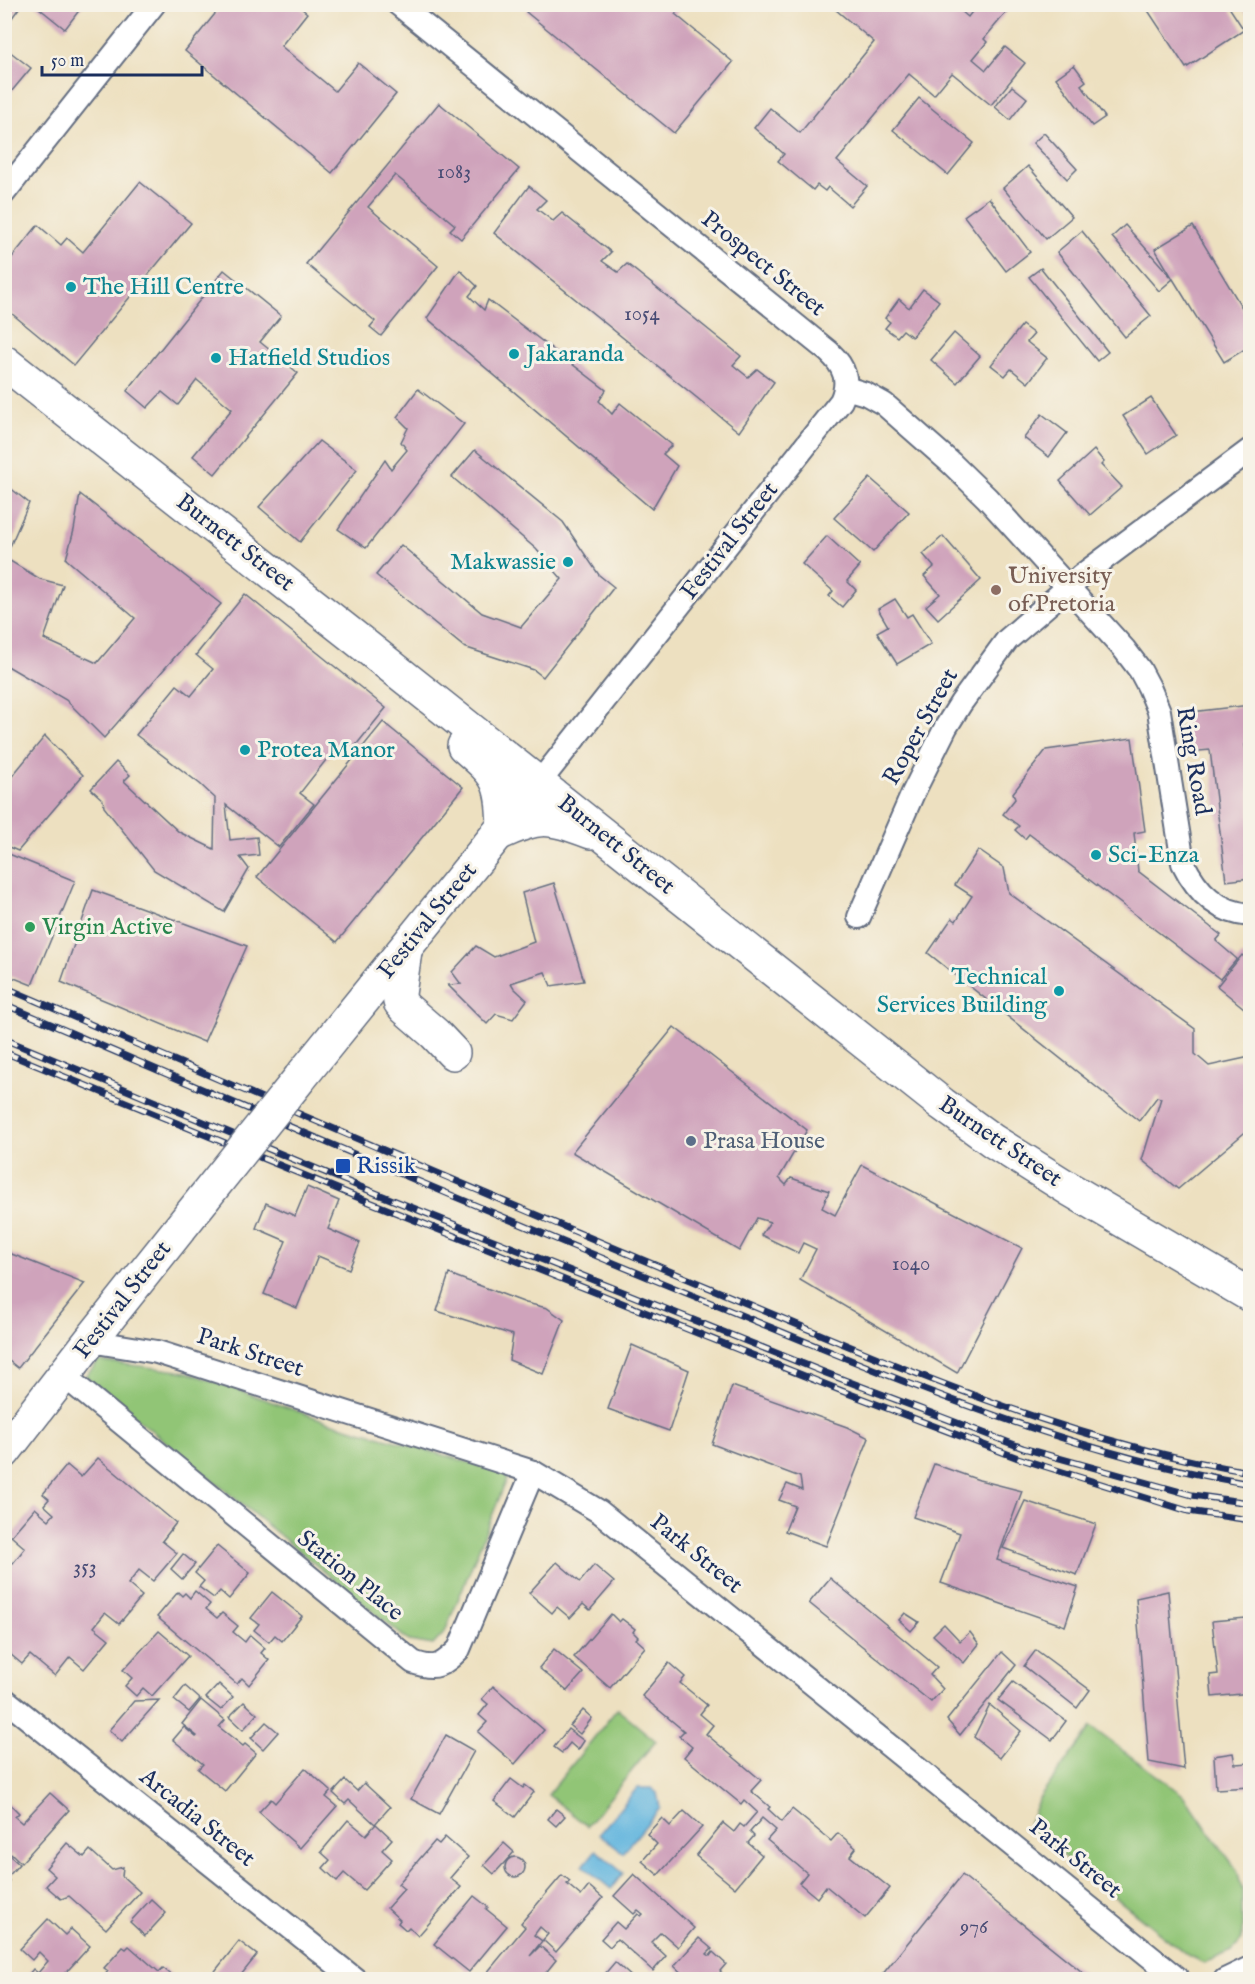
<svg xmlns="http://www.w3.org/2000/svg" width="1255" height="1984" font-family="'IM FELL English',serif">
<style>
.green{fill:#91c576;stroke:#567a6a;stroke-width:1.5}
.water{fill:#62b5de;stroke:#3e729e;stroke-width:1.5}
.building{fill:#cfa3bb}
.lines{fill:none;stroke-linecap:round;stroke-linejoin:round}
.street-casing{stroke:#646d80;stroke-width:26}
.secondary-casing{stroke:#646d80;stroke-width:36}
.street{stroke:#fff;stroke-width:22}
.secondary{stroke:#fff;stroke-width:33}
.rail-casing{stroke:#1b2f5e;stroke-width:7}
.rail{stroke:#f7f3e8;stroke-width:4.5;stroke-dasharray:14;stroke-linecap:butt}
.secondary-bridge-casing{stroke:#646d80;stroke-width:36;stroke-linecap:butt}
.secondary-bridge{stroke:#fff;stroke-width:33}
.culture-dot{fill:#0f9aa8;stroke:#f7f3e8;stroke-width:2}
.education-dot{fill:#8d6e63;stroke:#f7f3e8;stroke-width:2}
.leisure-dot{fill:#2e9e5b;stroke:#f7f3e8;stroke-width:2}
.service-dot{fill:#5c6f8a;stroke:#f7f3e8;stroke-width:2}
.transit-dot{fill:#1a4fb4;stroke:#f7f3e8;stroke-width:2}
.labels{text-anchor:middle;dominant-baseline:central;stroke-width:6;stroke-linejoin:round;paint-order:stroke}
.number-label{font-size:21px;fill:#484c75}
.street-label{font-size:24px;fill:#1b2f5e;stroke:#f7f3e8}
.culture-label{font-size:24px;fill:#0d838f;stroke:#f7f3e8;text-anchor:start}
.education-label{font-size:24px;fill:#785e54;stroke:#f7f3e8;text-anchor:start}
.leisure-label{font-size:24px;fill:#27864d;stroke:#f7f3e8;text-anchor:start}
.service-label{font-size:24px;fill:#4e5e75;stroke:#f7f3e8;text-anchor:start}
.transit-label{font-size:24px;fill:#164399;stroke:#f7f3e8;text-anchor:start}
</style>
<rect width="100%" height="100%" fill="#f7f3e8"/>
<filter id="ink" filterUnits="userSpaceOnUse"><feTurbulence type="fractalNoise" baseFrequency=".0167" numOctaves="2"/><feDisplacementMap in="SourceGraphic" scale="12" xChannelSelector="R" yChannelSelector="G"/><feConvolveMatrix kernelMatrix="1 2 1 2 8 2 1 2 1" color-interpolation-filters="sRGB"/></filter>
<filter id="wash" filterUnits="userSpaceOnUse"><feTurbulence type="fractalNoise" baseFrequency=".008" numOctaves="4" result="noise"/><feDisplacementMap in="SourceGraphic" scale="24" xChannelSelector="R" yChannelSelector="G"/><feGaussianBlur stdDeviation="1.35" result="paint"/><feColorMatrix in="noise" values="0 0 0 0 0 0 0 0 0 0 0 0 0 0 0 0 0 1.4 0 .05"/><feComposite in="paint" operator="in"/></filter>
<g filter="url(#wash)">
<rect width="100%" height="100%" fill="#ede0c0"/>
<g class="green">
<polygon points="99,1361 187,1372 326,1421 509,1474 445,1632 433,1645 409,1641 85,1376"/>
<polygon points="617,1709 656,1741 587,1826 548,1795"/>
<polygon points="1091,1727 1183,1795 1237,1870 1242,1890 1242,1940 1232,1951 1204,1963 1189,1956 1032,1831 1029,1823 1038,1800"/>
</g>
<g class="water">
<polygon points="637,1788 651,1788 657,1793 660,1808 623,1853 599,1834"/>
<polygon points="596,1850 623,1873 611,1889 583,1866"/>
</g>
<g id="blocks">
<g class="building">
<polygon points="4,4 22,4 9,22 4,18"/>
<polygon points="34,4 84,4 65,29"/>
<polygon points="223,4 296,4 307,13 281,46 335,91 358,63 396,94 332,173 185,51"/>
<polygon points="533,4 683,4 675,14 733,62 674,133 526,12"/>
<polygon points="829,4 953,4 968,17 978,4 1001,4 1008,10 984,39 987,42 973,59 986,70 1005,47 1025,63 991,105 952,73 934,95 909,74 837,161 867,186 850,206 828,187 825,191 817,185 813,190 778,161 784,154 754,128 770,108 800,133 874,42"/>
<polygon points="1148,4 1227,4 1244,30 1186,68 1145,6"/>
<polygon points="1240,4 1250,4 1250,10 1246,14"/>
<polygon points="4,47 31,68 11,92 4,87"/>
<polygon points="1074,65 1086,81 1081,85 1105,117 1092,126 1056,78"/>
<polygon points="1012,86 1027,98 1010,120 995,107"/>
<polygon points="919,98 974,143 948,175 893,130"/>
<polygon points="439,103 519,169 461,239 450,230 455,225 395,175 368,207 438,266 381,336 370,327 375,321 306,264"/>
<polygon points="1044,133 1077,169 1067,179 1033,143"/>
<polygon points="1028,166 1072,217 1046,239 1003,188"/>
<polygon points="140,182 191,223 74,365 5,308 5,266 38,225 61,245 67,238 83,252"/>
<polygon points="529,186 546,200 537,209 553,221 562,213 611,252 602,261 618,272 627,264 741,356 733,365 748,377 757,369 774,382 739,432 494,233"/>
<polygon points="989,198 1030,252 1006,271 964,216"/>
<polygon points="1125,225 1173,279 1155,249 1193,226 1250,321 1250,346 1224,362 1173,279 1159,291 1112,237"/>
<polygon points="1082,231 1151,316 1125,337 1057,252"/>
<polygon points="1041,268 1108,352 1097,361 1029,277"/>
<polygon points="224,270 281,316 260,342 298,373 215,474 193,456 232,409 197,380 178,405 162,392 147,408 127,391"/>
<polygon points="460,270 477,286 469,296 484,310 488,300 606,390 599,401 612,414 620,403 672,445 663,454 677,466 652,509 427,318"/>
<polygon points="923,289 939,301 912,337 903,330 897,337 885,328 890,322 885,318 899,299 909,308"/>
<polygon points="1022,325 1034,334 1027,342 1047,358 1028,383 1011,369 1005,376 991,365"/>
<polygon points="954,333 980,356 957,383 931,360"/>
<polygon points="418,389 464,424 366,548 338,529 385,460 391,469 407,450 401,442 408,428 397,417"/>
<polygon points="1151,398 1176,435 1148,454 1123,416"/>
<polygon points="1042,414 1067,433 1049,457 1024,438"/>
<polygon points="319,441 357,470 300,542 259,507"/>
<polygon points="475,450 563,522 599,575 614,587 543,677 534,670 464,647 376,575 401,545 482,613 521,627 562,579 536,549 452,477"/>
<polygon points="1094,450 1104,462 1101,465 1122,487 1090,515 1060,481"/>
<polygon points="870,478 909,512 873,552 834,518"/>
<polygon points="4,483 29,503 5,558 40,579 63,585 44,639 97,663 135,618 66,559 74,530 80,494 221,604 104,738 66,700 4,664"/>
<polygon points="827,536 860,566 847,581 856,590 842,607 829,596 833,591 802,564"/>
<polygon points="943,536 981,580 938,619 926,606 940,594 924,576 934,567 923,554"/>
<polygon points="245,594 386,708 348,755 337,746 300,793 314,804 279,847 226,805 230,840 257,837 259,855 240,857 249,869 224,912 154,870 104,807 103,800 91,789 116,762 130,775 124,781 179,832 214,849 215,798 200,784 136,735 177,685 191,696 213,669 196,655"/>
<polygon points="895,599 907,617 912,614 931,644 897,664 877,632 888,626 878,609"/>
<polygon points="1250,705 1250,745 1245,745 1250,784 1250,878 1226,881 1210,750 1188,752 1183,713"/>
<polygon points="383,722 463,787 337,942 257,877"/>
<polygon points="45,736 83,775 18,851 4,845 4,786"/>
<polygon points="1132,738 1145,831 1134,833 1138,871 1221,935 1216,941 1237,959 1220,979 1029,834 1025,839 1015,830 1019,826 1003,814 1015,799 1013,793 1046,750"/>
<polygon points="978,850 1004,868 1009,893 1195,1029 1195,1054 1209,1066 1250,1057 1250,1128 1178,1189 1142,1160 1161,1098 1157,1097 1139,1121 928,953 952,918 956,921 972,896 955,885"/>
<polygon points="4,852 75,881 32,985 4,974"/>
<polygon points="554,883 584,981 551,986 545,972 511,983 514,988 527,1000 513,1019 496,1014 487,1024 448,985 461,984 452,972 476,946 494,957 534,942 522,893"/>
<polygon points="93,890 247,946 204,1042 61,982"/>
<polygon points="1242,955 1250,962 1250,1013 1217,986"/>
<polygon points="674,1027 807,1130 779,1178 786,1185 791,1178 829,1191 822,1208 835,1215 862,1165 1022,1248 957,1373 800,1280 816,1249 803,1243 798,1253 761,1235 770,1222 757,1218 739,1251 572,1152"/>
<polygon points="307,1187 339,1201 328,1229 360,1243 349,1269 318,1256 297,1308 264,1294 286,1241 256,1228 266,1203 295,1216"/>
<polygon points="4,1251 85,1283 18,1368 4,1357"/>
<polygon points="449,1274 526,1303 547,1308 564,1320 543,1374 509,1360 513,1335 437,1311"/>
<polygon points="632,1345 689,1370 669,1431 608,1409"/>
<polygon points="732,1386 847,1427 869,1438 826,1546 785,1531 795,1506 779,1500 787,1484 802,1490 800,1477 712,1444"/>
<polygon points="98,1458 176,1523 162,1541 177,1553 153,1581 139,1570 128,1584 142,1596 119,1624 105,1613 94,1627 109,1639 84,1669 70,1657 55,1676 30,1655 22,1664 4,1649 4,1557 13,1563 25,1548 11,1536 35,1508 49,1520 54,1514 44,1505 49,1499 43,1494 67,1465 81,1477"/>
<polygon points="934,1464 979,1480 1022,1491 997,1560 1078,1587 1065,1626 941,1583 960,1533 913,1517"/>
<polygon points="1025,1501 1096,1524 1077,1575 1003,1548"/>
<polygon points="217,1546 250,1573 229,1599 220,1591 214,1598 199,1587 204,1581 195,1573"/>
<polygon points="183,1554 195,1564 182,1579 171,1569"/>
<polygon points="557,1562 580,1582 594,1565 614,1582 590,1610 583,1604 570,1618 557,1607 552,1613 529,1593"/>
<polygon points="830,1578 937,1667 930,1675 943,1689 931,1702 809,1603"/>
<polygon points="195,1591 210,1604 206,1609 217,1618 222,1613 238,1626 233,1632 245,1642 250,1635 265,1648 261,1653 269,1660 249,1685 242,1678 237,1684 157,1617 178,1592 182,1596 185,1593 190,1598"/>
<polygon points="1168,1591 1184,1769 1149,1762 1136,1598"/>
<polygon points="272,1592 302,1616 282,1641 275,1635 269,1642 254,1630 259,1624 251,1618"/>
<polygon points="905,1613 919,1622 911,1631 899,1620"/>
<polygon points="611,1614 619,1622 622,1619 635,1629 633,1632 638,1637 636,1639 645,1647 610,1688 574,1657"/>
<polygon points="1246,1618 1250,1656 1250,1693 1212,1697 1210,1675 1218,1674 1212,1621"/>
<polygon points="944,1624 960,1641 970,1632 979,1644 964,1663 933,1635"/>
<polygon points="159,1631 188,1656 152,1696 143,1688 136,1696 125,1686 132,1678 123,1670"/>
<polygon points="554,1649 583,1673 567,1691 539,1668"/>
<polygon points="1036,1650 1090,1690 1077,1708 1024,1666"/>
<polygon points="1002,1652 1016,1665 960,1735 947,1720"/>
<polygon points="669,1663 685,1677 680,1683 707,1705 700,1714 713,1725 706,1734 761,1780 751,1791 770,1807 768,1809 782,1822 792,1809 831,1841 838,1833 856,1848 850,1856 890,1888 865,1918 826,1886 817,1898 799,1883 807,1873 767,1840 776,1830 762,1818 750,1832 754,1836 748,1843 762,1855 735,1888 696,1856 723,1823 734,1832 740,1824 744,1827 757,1812 744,1800 741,1804 684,1757 692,1747 679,1736 684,1731 642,1696"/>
<polygon points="1013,1682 1066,1721 1052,1740 998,1700"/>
<polygon points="219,1684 233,1697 221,1710 206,1698"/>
<polygon points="185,1686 200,1699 189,1712 174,1700"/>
<polygon points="493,1686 544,1730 515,1764 478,1732 487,1722 479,1715 488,1704 482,1699"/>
<polygon points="159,1700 122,1742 109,1730 134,1701"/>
<polygon points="201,1700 225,1720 219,1727 243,1746 245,1744 256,1753 225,1791 198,1769 203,1764 173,1740 184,1727 196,1737 197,1736 182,1724"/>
<polygon points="244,1702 257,1714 243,1730 229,1717"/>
<polygon points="990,1705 1021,1731 1000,1758 974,1737"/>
<polygon points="583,1710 592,1718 580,1734 570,1726"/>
<polygon points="266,1722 278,1732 263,1749 251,1738"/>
<polygon points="568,1729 584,1741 578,1750 570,1743 562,1753 554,1747"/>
<polygon points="446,1735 474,1751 439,1814 411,1799"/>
<polygon points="1233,1753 1235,1764 1250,1763 1250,1787 1216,1789 1214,1756"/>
<polygon points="305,1768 331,1791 326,1797 337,1806 300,1848 259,1812 271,1799 275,1803"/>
<polygon points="511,1779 523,1788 525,1785 534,1792 515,1817 494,1801"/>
<polygon points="345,1780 357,1791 364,1783 390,1807 375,1824 349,1800 345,1804 333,1793"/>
<polygon points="50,1793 69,1810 21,1863 12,1854 10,1856 19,1864 6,1879 9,1881 4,1887 4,1808 9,1803 19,1813 15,1817 22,1823"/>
<polygon points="556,1809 565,1816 556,1826 548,1819"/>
<polygon points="684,1811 702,1827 658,1875 642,1861 657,1844 647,1834 662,1818 670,1826"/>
<polygon points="348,1820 366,1835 376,1824 392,1839 382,1850 392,1859 364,1890 344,1873 337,1881 323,1868 330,1860 321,1852"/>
<polygon points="445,1837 468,1857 450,1878 461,1887 418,1936 409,1927 406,1930 398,1923 400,1920 387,1908 404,1889 398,1884 435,1841 439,1844"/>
<polygon points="67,1843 84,1857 90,1850 112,1870 123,1867 122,1876 140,1892 106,1929 69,1896 61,1899 46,1886 55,1876 46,1868"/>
<polygon points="504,1843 514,1852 494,1874 484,1865"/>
<circle cx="515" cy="1867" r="10"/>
<polygon points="634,1874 694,1928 678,1947 661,1932 651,1942 666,1956 653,1971 617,1939 610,1947 601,1939 616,1922 624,1929 638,1914 641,1916 643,1914 638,1910 634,1914 614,1896"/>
<polygon points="562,1875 570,1881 567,1884 581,1896 589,1886 603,1898 556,1952 543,1940 548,1934 540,1927 534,1935 542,1941 530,1956 540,1946 556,1960 540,1980 481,1980 525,1927 521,1923"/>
<polygon points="962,1875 1092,1980 878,1980"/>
<polygon points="474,1896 488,1907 486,1909 507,1926 469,1972 434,1944"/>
<polygon points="151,1899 166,1913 145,1936 130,1922"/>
<polygon points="48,1919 65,1935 71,1929 90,1946 59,1980 24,1980 33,1969 38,1973 48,1961 39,1952 32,1960 20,1949"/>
<polygon points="699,1938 712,1949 707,1954 710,1956 713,1952 726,1964 720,1971 729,1980 702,1980 695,1972 688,1979 674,1966"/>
<polygon points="239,1941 257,1955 237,1980 208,1980"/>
<polygon points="129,1946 159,1972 163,1968 174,1977 172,1980 110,1980 105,1975 108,1971 104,1968 123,1947 126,1949"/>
<polygon points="615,1962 635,1980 606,1980 603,1976"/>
</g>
</g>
</g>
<g filter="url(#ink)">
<use href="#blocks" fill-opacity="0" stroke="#646d80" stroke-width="1.5"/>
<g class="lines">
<g class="street-casing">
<g id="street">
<path d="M398,4L829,352C845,367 850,381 841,401L539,783"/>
<polyline points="4,193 154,4"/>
<path d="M846,388L866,394L884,404L951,463L987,498L1124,649L1140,670L1149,687L1159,711L1183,863C1197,892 1217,912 1250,915"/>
<polyline points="859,917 913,793 946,727 961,703 1007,640 1081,576 1250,450"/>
<polyline points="90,1341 157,1352 533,1472 600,1512 1179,1980"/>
<path d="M63,1375L413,1662C436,1671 443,1665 459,1649L533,1472"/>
<polyline points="4,1699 356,1980"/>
<polyline points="1225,1980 1250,1968"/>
</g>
</g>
<g class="secondary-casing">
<g id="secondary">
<polyline points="4,362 349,633 942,1104 993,1141 1071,1190 1250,1295"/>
<path d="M464,746C499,776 502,780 504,826"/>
<path d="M498,834C541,814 547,816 591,832"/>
<polyline points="405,951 399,994 400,1002 405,1008 435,1034 453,1053"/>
<polyline points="300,1078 539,783"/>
<polyline points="4,1452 90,1341 204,1198"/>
</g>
</g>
<use href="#street" class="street"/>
<use href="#secondary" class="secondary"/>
<g class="rail-casing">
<g id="rail">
<path d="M4,987C239,1088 474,1190 710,1288C885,1361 1062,1441 1250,1472"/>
<path d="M4,1004C241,1106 478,1208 716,1305C890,1376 1064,1453 1250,1484"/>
<polyline points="4,1039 358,1186 826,1373 1023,1448 1192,1495 1250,1503"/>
<polyline points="4,1052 352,1195 842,1391 1018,1458 1188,1511 1250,1520"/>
</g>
</g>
<use href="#rail" class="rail"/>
<g class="secondary-bridge-casing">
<polyline id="secondary-bridge" points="204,1198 300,1078"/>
</g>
<use href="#secondary-bridge" class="secondary-bridge"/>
</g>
</g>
<g class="culture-dot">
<circle cx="71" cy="287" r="6"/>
<circle cx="514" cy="354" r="6"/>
<circle cx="216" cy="358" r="6"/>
<circle cx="568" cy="562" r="6"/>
<circle cx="245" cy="750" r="6"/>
<circle cx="1096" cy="855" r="6"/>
<circle cx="1059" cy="991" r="6"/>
</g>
<circle class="education-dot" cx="996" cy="590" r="6"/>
<circle class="leisure-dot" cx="30" cy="927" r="6"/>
<circle class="service-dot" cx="691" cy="1141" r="6"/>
<rect class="transit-dot" x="335" y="1158" width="16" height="16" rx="3"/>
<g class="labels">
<g class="number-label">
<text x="454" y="172">1083</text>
<text x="642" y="314">1054</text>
<text x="911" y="1264">1040</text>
<text x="85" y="1567">353</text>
<text x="974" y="1927">976</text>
</g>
<g class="street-label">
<text transform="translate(763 264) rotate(39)">Prospect Street</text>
<text transform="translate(730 541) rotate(-52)">Festival Street</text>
<text transform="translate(235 543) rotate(38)">Burnett Street</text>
<text transform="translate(921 727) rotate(-61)">Roper Street</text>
<text transform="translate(1193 761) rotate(80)">Ring Road</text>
<text transform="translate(616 845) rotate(39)">Burnett Street</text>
<text transform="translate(428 921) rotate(-51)">Festival Street</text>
<text transform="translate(1000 1142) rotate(34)">Burnett Street</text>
<text transform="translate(123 1300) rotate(-52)">Festival Street</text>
<text transform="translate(250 1353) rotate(18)">Park Street</text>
<text transform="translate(696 1554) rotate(39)">Park Street</text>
<text transform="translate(350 1576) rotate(39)">Station Place</text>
<text transform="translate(197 1818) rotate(39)">Arcadia Street</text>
<text transform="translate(1075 1859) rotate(39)">Park Street</text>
</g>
<g class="culture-label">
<text x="83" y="287">The Hill Centre</text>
<text x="526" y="354">Jakaranda</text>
<text x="228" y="358">Hatfield Studios</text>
<text x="556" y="562" text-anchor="end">Makwassie</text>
<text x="257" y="750">Protea Manor</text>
<text x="1108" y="855">Sci-Enza</text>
<text x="1047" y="977" text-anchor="end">Technical<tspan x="1047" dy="28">Services Building</tspan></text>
</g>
<g class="education-label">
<text x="1008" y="576">University<tspan x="1008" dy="28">of Pretoria</tspan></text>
</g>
<g class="leisure-label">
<text x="42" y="927">Virgin Active</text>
</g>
<g class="service-label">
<text x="703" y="1141">Prasa House</text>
</g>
<g class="transit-label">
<text x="356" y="1166">Rissik</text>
</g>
</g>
<rect width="1255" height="1984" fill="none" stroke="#f7f3e8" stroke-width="24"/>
<path d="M42 66v9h160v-9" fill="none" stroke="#1b2f5e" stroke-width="3"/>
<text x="51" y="66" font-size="18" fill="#1b2f5e" stroke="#f7f3e8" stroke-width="4.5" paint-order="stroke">50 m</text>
</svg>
